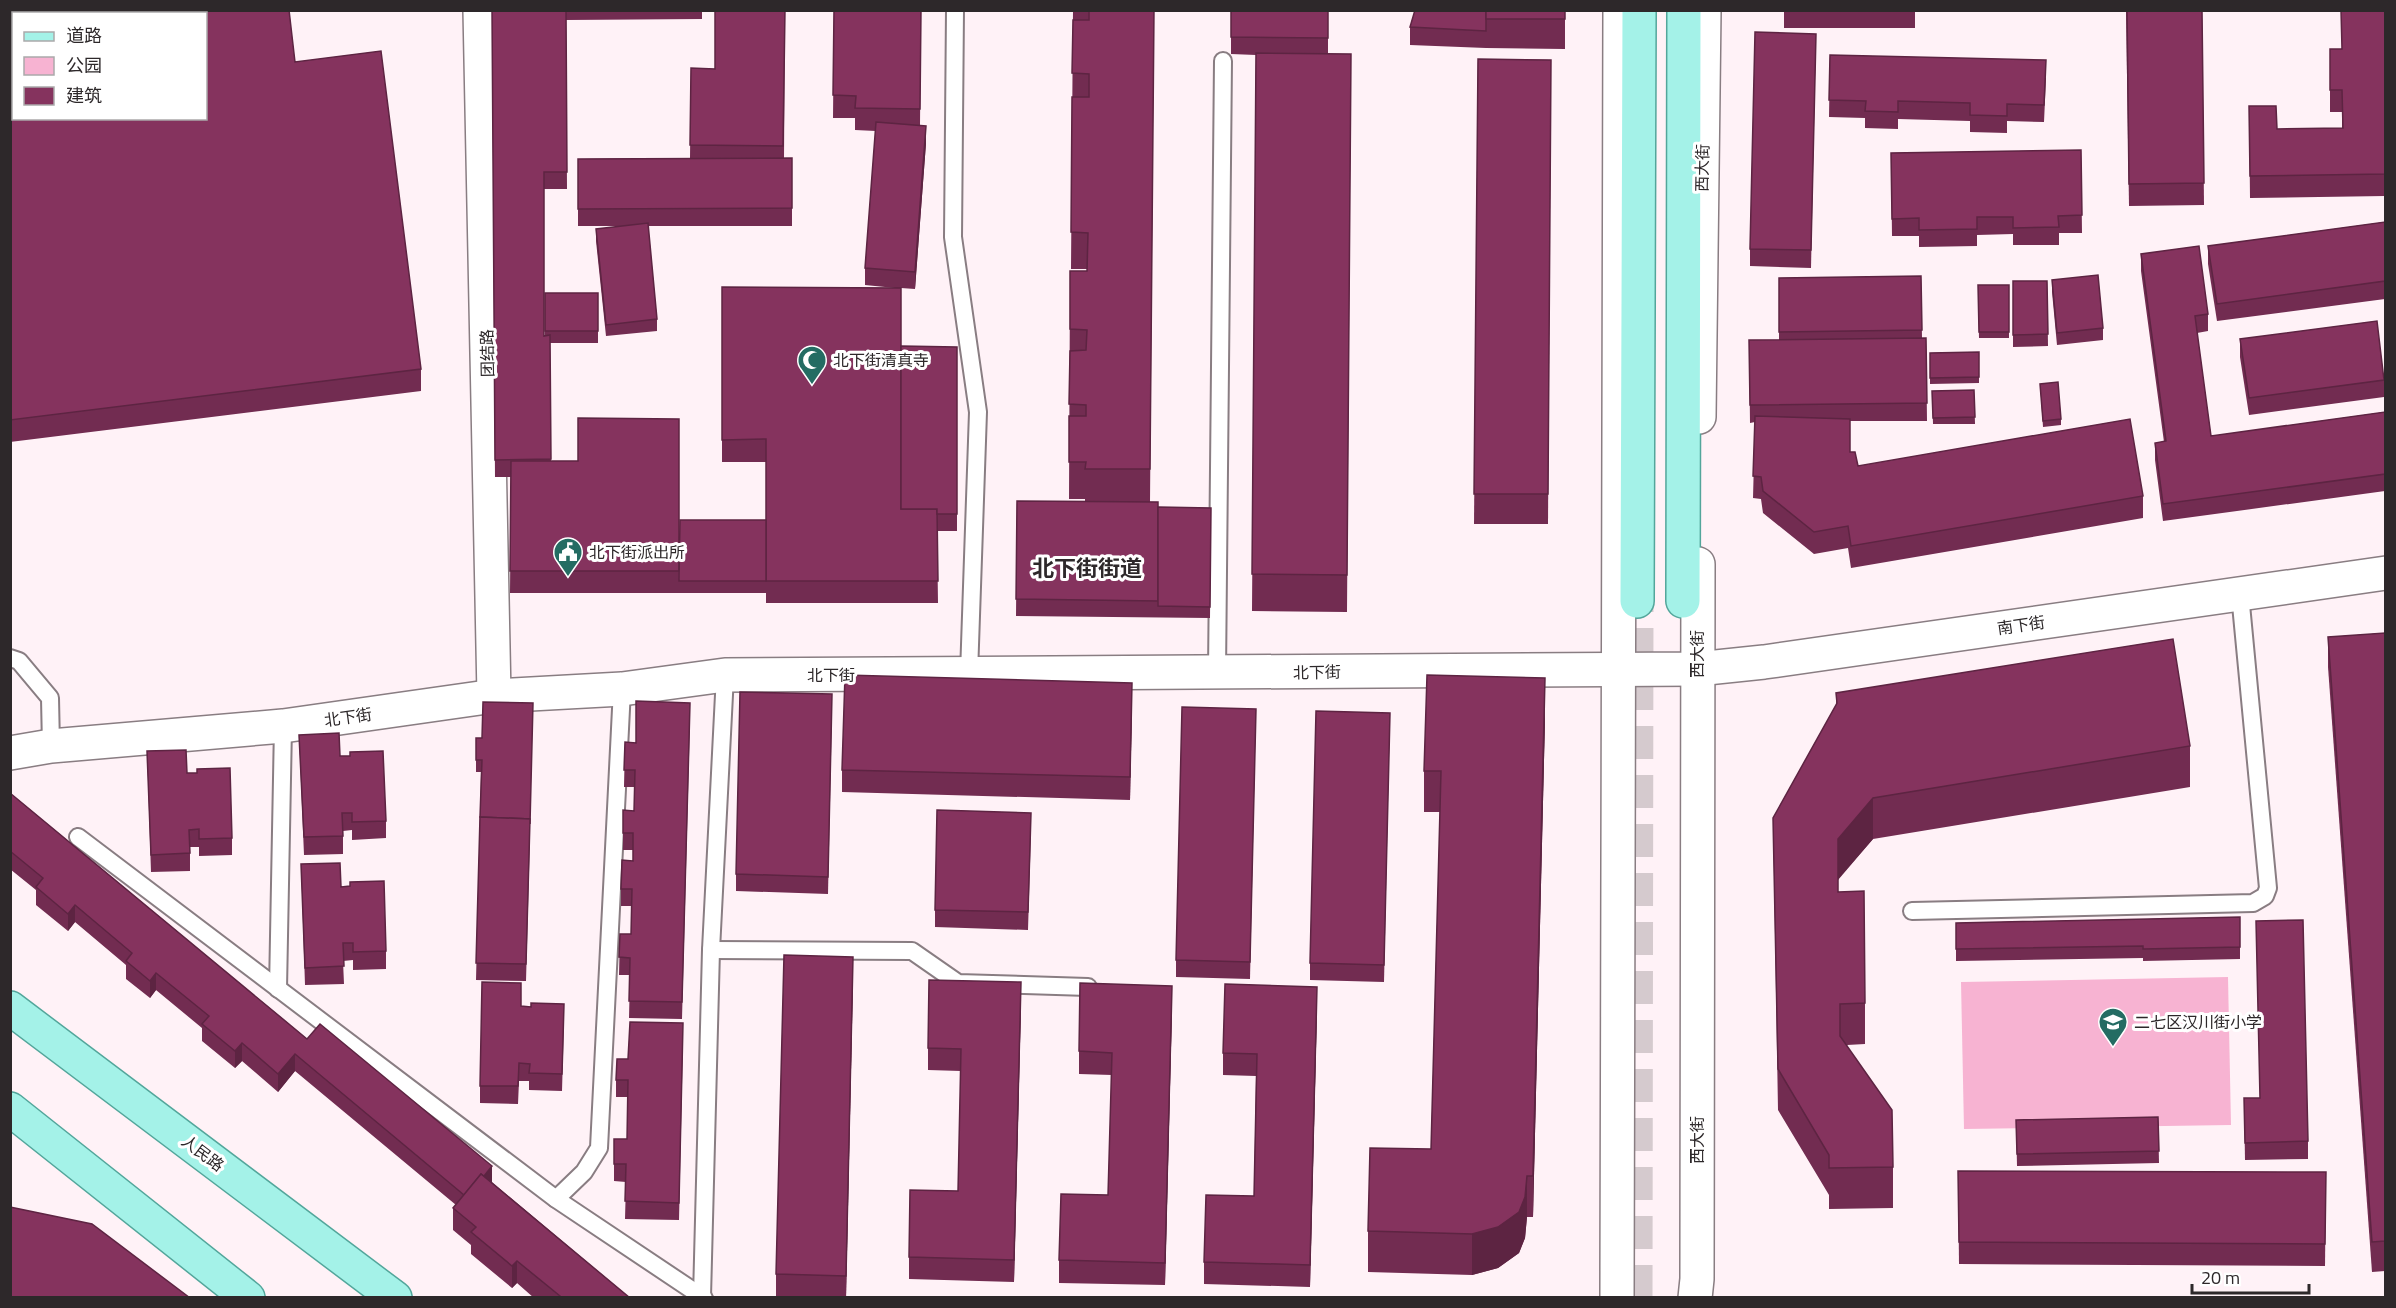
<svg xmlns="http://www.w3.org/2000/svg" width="2396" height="1308" font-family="'Titillium Web','Noto Sans SC',sans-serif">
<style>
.green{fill:#f7b3d2}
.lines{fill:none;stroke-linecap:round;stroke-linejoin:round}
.primary-tunnel{stroke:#d5cace;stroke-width:33;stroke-dasharray:33 16;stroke-linecap:butt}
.lane-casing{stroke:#897d82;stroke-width:20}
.street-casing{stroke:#897d82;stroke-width:36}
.secondary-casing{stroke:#897d82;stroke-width:36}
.primary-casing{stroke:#53a69b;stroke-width:36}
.lane{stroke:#fff;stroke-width:16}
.street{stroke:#fff;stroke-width:33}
.secondary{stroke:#fff;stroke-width:33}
.primary{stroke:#a4f2e8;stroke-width:33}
.wall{fill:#722c51}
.shaded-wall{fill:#5d2442}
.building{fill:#85335e;stroke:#5d2442;stroke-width:1.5;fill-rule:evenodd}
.labels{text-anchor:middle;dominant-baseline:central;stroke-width:6;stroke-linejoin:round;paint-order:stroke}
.street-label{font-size:16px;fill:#2d282a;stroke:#fff}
.poi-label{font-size:16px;fill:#2d282a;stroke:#fff;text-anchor:start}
.district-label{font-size:22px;font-weight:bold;fill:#2d282a;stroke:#fff}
</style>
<rect width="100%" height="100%" fill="#fff2f7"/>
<polygon class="green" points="2228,977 2231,1125 1964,1129 1961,982"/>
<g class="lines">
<polyline class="primary-tunnel" points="1636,1298 1637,601"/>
<g class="lane-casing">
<g id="lane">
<polyline points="955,10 953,237 978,412 969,674"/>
<polyline points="10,658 19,661 50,698 51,746"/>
<polyline points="1217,673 1223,61"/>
<polyline points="78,837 556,1199 704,1298"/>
<polyline points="1912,911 2253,903 2265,896 2268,888 2240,594"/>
<polyline points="711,950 912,951 958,983 1088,987"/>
<polyline points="278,989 283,726"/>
<polyline points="556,1199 584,1172 599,1148 622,689"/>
<polyline points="702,1297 711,950 725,675"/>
</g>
</g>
<g class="street-casing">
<g id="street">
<polyline points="480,10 494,696"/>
<polyline points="10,753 51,746 283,726 494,696 622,689 725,675 1697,669 1764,662 2386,573"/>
</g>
</g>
<g class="secondary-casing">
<g id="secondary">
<polyline points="1699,417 1704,10"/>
<polyline points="1617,1298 1620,10"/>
<polyline points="1695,1298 1697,1279 1698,564"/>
</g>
</g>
<g class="primary-casing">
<g id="primary">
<polyline points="1637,601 1639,10"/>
<polyline points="1683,601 1684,10"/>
<polyline points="10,1008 395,1298"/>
<polyline points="10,1109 248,1298"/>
</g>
</g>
<use href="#lane" class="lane"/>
<use href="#street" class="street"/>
<use href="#secondary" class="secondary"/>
<use href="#primary" class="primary"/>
</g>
<g class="wall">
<polygon points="10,10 295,62 421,369 421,391 10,442"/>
<polygon points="492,10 702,10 702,19 566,20 567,189 544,189 544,336 545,335 545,293 598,293 598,343 550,343 551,461 578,461 679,419 679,580 766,520 766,593 510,593 511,477 495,477"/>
<polygon points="785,10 784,158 792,158 792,226 648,226 657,319 657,331 606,336 596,241 596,229 623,226 578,226 578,159 690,158 691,68 715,69"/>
<polygon points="834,10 921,10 920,125 926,143 915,289 901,288 901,509 957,347 957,531 937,531 938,603 766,603 766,462 722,462 722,287 895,288 865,285 865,268 876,131 855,130 855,118 833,118"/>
<polygon points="1073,10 1154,10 1150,502 1158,507 1211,508 1210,618 1016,616 1017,501 1085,501 1085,499 1069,499 1070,271 1087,271 1087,269 1071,269"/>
<polygon points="1231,10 1328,10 1328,54 1351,54 1347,612 1252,611 1256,55 1231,54"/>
<polygon points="1565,10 1565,49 1486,48 1410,45 1410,27"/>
<rect x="1784" y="10" width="131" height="18"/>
<polygon points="2126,10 2202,10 2204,205 2129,206"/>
<polygon points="2385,10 2385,196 2250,198 2249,106 2277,129 2342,128 2342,112 2330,112 2330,49 2341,49"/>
<polygon points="1816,34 1811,268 1750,266 1750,249"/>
<polygon points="1830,55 2046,78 2044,122 2007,121 2007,133 1970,132 1970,121 1898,119 1898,129 1865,128 1865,118 1829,117"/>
<polygon points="1478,59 1551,60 1548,524 1474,524"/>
<polygon points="2081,150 2082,233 2059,233 2059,245 2013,245 2013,234 1977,235 1977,246 1919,247 1919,236 1892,236 1891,153"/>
<polygon points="2385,222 2385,299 2217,321 2208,264 2208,246"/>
<polygon points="2141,254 2208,314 2208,331 2197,333 2211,436 2385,412 2385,491 2163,521 2155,460 2155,443 2164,442 2141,271"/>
<polygon points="1921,276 1922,338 1926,338 1927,421 1850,421 1850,452 1858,466 2143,496 2143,518 1851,568 1848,548 1814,554 1763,513 1761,499 1753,498 1755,422 1750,423 1749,340 1779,340 1779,278"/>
<polygon points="2052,280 2103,328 2103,340 2057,345 2052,292"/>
<polygon points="2013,281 2047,281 2048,346 2013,347"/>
<polygon points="1978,285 2009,285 2009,338 1979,338"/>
<polygon points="2240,339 2384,380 2384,397 2249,415 2240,357"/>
<polygon points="1979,352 1979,383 1930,384 1930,353"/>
<polygon points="2040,384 2061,419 2061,425 2043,427"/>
<polygon points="1974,390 1975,424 1933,424 1932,391"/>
<polygon points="2385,633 2385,1271 2372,1272 2328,667 2328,637"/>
<polygon points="1836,693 2190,746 2190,787 1873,839 1838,879 1838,892 1865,1003 1865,1044 1847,1045 1893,1167 1893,1208 1829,1209 1829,1195 1778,1110 1773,818 1836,706"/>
<polygon points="1132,705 1130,800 842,792 842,770"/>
<polygon points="1256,709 1250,979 1176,977 1176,960"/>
<polygon points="832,712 828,894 736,891 736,874"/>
<polygon points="1390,713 1384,982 1310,980 1310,963"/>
<polygon points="1545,719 1533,1217 1527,1217 1525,1238 1519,1253 1498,1268 1472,1275 1368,1272 1368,1231 1431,1149 1440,812 1424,812 1424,771"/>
<polygon points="690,720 682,1019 629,1018 630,975 619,975 620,934 631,934 632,906 621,906 621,889 633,861 633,850 623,850 623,810 634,811 635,787 624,787 625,742 636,743"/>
<polygon points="299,735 340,756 386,821 386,838 352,840 352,830 343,831 343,854 304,855"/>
<polygon points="476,738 530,836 526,981 476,980 481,772 476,772"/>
<polygon points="147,751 187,773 197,773 232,838 232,855 199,856 199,847 190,847 190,871 151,872"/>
<polygon points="10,793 307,1039 492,1182 630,1298 534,1298 517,1283 512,1288 471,1254 471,1245 453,1230 453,1208 456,1205 295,1071 278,1092 242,1061 235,1068 202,1041 202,1028 156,990 150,998 126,979 126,965 75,922 68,931 36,905 36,890 10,869"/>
<polygon points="1031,830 1028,930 935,927 935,910"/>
<polygon points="301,864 341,887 386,951 386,969 353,970 353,960 343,961 344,984 305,985"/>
<polygon points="2240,917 2240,959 2143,961 2143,958 1956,961 1956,923"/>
<polygon points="853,979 846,1298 776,1296 776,1274"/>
<polygon points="1021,1004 1014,1282 909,1279 909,1257 958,1191 961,1071 928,1070 928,1048"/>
<polygon points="521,1006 564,1021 562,1091 529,1090 529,1081 519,1081 518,1104 480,1103 480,1086"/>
<polygon points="1172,1008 1165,1285 1059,1283 1059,1260 1108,1195 1112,1075 1079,1074 1079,1051"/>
<polygon points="1317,1009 1310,1287 1204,1284 1204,1262 1254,1196 1256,1076 1223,1075 1223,1053"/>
<polygon points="683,1040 679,1220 625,1219 626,1182 614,1181 614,1139 627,1139 628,1097 616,1097 616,1080 628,1059"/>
<polygon points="2244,1098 2308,1141 2308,1159 2245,1160"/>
<polygon points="2158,1117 2159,1163 2017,1166 2016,1120"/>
<polygon points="1958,1171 2326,1172 2325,1266 1959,1264"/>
</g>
<g class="shaded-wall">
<polygon points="926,126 926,143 915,289 915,272"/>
<polygon points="1545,678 1545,719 1533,1217 1533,1176"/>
<polygon points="1132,683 1132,705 1130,800 1130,777"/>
<polygon points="1873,798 1873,839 1838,880 1838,839"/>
<polygon points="75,905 75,922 68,931 68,914"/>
<polygon points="853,957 853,979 846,1298 846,1276"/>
<polygon points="156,973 156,990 150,998 150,981"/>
<polygon points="1021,982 1021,1004 1014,1282 1014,1260"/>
<polygon points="1172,986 1172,1008 1165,1285 1165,1263"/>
<polygon points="1317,987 1317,1009 1310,1287 1310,1265"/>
<polygon points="242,1043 242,1061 235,1068 235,1051"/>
<polygon points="295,1054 295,1071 278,1092 278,1074"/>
<polygon points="492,1166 492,1184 466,1197"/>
<polygon points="1527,1176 1527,1217 1525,1238 1519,1253 1498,1268 1472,1275 1472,1234"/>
<polygon points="517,1261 517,1283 512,1288 512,1266"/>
</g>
<g class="building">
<path d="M10,10H289L295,62L381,51L421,369L10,420ZM14,14H206V118H14Z"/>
<polygon points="492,10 566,10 567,172 544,172 544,336 550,335 551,459 495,460"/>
<polygon points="715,10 785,10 783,146 690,145 691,68 715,69"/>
<polygon points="834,10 921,10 920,109 855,108 856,96 833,95"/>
<polygon points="1089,10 1154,10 1150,469 1085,469 1086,462 1069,462 1069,416 1086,416 1086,405 1069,404 1070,351 1086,350 1087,330 1070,329 1070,271 1087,271 1088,233 1071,232 1072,97 1089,97 1089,74 1072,73 1073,20 1089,20"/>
<polygon points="1231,10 1328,10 1328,38 1231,37"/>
<polygon points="1415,10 1486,10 1486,31 1410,27"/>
<rect x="1486" y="10" width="79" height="9"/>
<polygon points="2127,10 2202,10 2204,183 2129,184"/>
<polygon points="2341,10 2385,10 2385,174 2250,176 2249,106 2276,106 2277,129 2343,128 2342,90 2330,90 2330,49 2342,49"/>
<polygon points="1755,32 1816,34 1811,250 1750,249"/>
<polygon points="1256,53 1351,54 1347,575 1252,574"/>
<polygon points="1830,55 2046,60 2044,105 2007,104 2007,116 1970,115 1970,103 1898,101 1898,112 1865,111 1866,101 1829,100"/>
<polygon points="1478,59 1551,60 1548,494 1474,494"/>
<polygon points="876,122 926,126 915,272 865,268"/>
<polygon points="2081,150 2082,215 2058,216 2059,227 2013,228 2013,217 1977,217 1977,229 1919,230 1919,218 1892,219 1891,153"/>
<polygon points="792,158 792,208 578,209 578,159"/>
<polygon points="2385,222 2385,281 2217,304 2208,246"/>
<polygon points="648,223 657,319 606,325 596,229"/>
<polygon points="2199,246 2208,314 2195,316 2211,436 2385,412 2385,474 2163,504 2155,443 2166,441 2141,254"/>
<polygon points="2098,275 2103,328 2057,333 2052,280"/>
<polygon points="1921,276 1922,330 1779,332 1779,278"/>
<polygon points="2013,281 2047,281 2048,334 2013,335"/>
<polygon points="1978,285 2009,285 2009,332 1979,332"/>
<polygon points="722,287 901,288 901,509 937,509 938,581 766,581 766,439 722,440"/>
<rect x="545" y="293" width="53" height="38"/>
<polygon points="2377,321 2384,380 2249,398 2240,339"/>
<polygon points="1926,338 1927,403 1750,405 1749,340"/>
<polygon points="901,346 957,347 957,514 937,514 937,509 901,509"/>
<polygon points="1979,352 1979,377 1930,378 1930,353"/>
<polygon points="2058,382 2061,419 2043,421 2040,384"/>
<polygon points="1974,390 1975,417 1933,418 1932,391"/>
<polygon points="1755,416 1850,419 1850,452 1855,452 1858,466 2130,419 2143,496 1851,546 1848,526 1814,532 1763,491 1761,477 1753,476"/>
<polygon points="578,418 679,419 679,571 510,571 511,461 578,461"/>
<polygon points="1017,501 1158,502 1158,601 1016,599"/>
<polygon points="1158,507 1211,508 1210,607 1158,606"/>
<polygon points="680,520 766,520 766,581 679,581"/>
<polygon points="2385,633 2385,1241 2372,1242 2328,637"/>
<polygon points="2173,639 2190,746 1873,798 1838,839 1838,892 1864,891 1865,1003 1840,1004 1840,1036 1892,1110 1893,1167 1829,1168 1829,1155 1778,1069 1773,818 1837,703 1836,693"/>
<polygon points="845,675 1132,683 1130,777 842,770"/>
<polygon points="1427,675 1545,678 1533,1176 1527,1176 1525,1197 1519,1212 1498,1227 1472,1234 1368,1231 1370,1148 1431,1149 1441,771 1424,771"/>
<polygon points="740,692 832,694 828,877 736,874"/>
<polygon points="636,701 690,703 682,1002 629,1001 630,958 619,957 620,934 631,934 632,889 621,889 622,860 633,861 633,833 623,833 623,810 634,811 635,770 624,770 625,742 636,743"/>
<polygon points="483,702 533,703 530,824 530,819 480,817 482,760 476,760 476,738 482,738"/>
<polygon points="1182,707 1256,709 1250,962 1176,960"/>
<polygon points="1316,711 1390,713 1384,965 1310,963"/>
<polygon points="339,733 340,756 350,756 350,752 383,751 386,821 352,822 352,813 342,813 343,836 304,837 299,735"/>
<polygon points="186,750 187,773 197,773 197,769 230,768 232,838 199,839 199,829 189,830 190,853 151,855 147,751"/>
<polygon points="10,793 307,1039 320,1024 492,1166 484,1176 481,1174 464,1195 295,1054 278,1074 242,1043 235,1051 202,1024 209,1016 156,973 150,981 126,961 132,953 75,905 68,914 36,887 43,878 10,851"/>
<polygon points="937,810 1031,813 1028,912 935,910"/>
<polygon points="480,817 530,819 526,964 476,963"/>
<polygon points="340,863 341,887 350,886 350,882 384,881 386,951 353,952 353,943 343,943 344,966 305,968 301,864"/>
<polygon points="2240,917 2240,947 2143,949 2143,946 1956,949 1956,923"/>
<polygon points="2303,920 2308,1141 2245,1143 2244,1098 2260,1098 2256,921"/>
<polygon points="784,955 853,957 846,1276 776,1274"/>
<polygon points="929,980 1021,982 1014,1260 909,1257 910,1190 958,1191 961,1049 928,1048"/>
<polygon points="482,982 521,983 521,1006 531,1007 531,1003 564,1004 562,1074 529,1073 530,1064 519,1063 518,1086 480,1086"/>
<polygon points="1080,983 1172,986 1165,1263 1059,1260 1061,1194 1108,1195 1112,1053 1079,1051"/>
<polygon points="1225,984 1317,987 1310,1265 1204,1262 1206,1195 1254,1196 1257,1054 1223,1053"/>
<polygon points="630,1022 683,1023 679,1203 625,1201 626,1164 614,1164 614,1139 627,1139 628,1080 616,1080 617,1059 628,1059"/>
<polygon points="2158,1117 2159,1151 2017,1154 2016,1120"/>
<polygon points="1958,1171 2326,1172 2325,1244 1959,1242"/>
<polygon points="481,1174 630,1298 558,1298 560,1296 517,1261 512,1266 471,1232 476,1227 453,1208"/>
<polygon points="10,1207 92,1224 190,1298 10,1298"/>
</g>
<defs>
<g id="mosque-pin" transform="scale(1.5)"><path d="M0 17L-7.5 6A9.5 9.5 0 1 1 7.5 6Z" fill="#246c63" stroke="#fff"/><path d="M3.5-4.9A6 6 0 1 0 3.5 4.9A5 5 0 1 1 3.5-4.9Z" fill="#fff"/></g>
<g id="civic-pin" transform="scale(1.5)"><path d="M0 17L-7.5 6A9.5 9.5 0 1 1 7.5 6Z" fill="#246c63" stroke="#fff"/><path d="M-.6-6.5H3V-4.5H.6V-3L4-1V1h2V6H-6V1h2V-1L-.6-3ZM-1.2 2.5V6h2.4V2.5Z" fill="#fff"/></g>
<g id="school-pin" transform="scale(1.5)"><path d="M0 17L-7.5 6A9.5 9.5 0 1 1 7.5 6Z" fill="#246c63" stroke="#fff"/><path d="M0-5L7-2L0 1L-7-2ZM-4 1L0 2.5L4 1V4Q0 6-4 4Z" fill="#fff"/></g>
</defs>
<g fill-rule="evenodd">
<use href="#mosque-pin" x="812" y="360"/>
<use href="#civic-pin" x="568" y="552"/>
<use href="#school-pin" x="2113" y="1022"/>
</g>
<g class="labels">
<g class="street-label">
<text transform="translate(1702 168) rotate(-89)">西大街</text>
<text transform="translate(487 353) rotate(-91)">团结路</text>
<text transform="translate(2021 625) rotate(-8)">南下街</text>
<text transform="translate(1697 654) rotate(-90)">西大街</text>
<text transform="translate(1317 672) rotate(-1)">北下街</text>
<text x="831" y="675">北下街</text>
<text transform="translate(348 717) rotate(-8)">北下街</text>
<text transform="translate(1697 1140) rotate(-90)">西大街</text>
<text transform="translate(203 1153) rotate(37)">人民路</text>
</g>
<g class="poi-label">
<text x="833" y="360">北下街清真寺</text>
<text x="589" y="552">北下街派出所</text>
<text x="2134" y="1022">二七区汉川街小学</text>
</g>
<g class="district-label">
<text x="1087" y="568">北下街街道</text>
</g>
</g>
<rect width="2396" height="1308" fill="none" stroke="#2d282a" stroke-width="24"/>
<rect x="12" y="12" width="195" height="108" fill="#ffffff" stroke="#aba9aa" stroke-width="1.5"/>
<rect x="24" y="32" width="30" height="9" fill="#a4f2e8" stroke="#aba9aa" stroke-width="1.5"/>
<text x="66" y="42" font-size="18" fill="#2d282a">道路</text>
<rect x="24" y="57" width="30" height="18" fill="#f7b3d2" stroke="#aba9aa" stroke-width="1.5"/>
<text x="66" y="72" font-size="18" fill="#2d282a">公园</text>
<rect x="24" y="87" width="30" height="18" fill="#85335e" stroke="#aba9aa" stroke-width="1.5"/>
<text x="66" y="102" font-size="18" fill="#2d282a">建筑</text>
<path d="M2192 1284v9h117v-9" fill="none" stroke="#2d282a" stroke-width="3"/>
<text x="2201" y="1284" font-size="18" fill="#2d282a" stroke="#ffffff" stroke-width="4.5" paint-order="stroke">20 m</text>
</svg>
